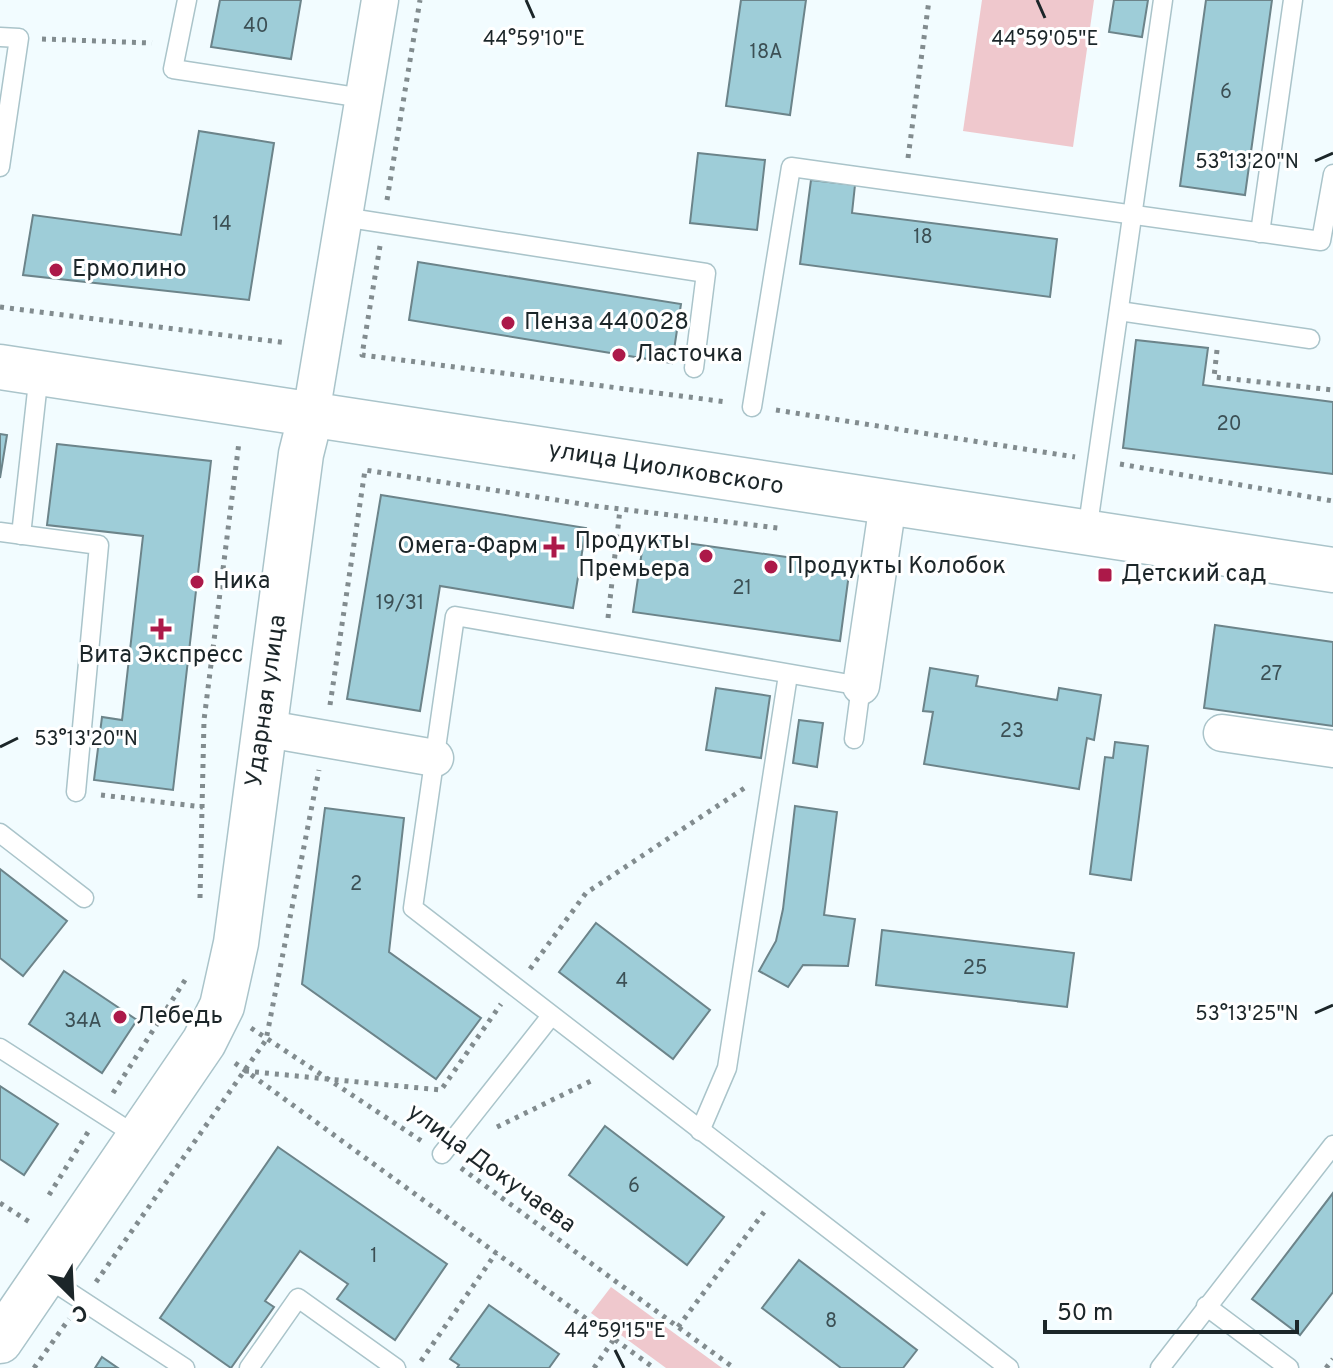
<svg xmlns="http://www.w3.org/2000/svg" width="1333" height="1368" font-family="Overpass,sans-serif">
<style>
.green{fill:#efc8cd}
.building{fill:#9ecdd8;stroke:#6c848a;stroke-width:2}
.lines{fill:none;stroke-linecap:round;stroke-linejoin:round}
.service-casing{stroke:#aac4ca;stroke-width:21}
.minor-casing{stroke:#aac4ca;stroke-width:39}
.tertiary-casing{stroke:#aac4ca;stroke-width:47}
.secondary-casing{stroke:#aac4ca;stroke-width:47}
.path{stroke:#828c8f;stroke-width:5;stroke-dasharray:4 6;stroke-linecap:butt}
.service{stroke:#fff;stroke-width:18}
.minor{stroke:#fff;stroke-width:36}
.tertiary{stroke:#fff;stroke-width:44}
.secondary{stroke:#fff;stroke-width:44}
.ticks{fill:none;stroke:#1c2629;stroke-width:3}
.poi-dot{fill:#ac1949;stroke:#fff;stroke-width:3}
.labels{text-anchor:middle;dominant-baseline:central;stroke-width:6;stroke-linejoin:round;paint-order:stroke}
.number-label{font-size:20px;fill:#3c5055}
.poi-label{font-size:24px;fill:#1c2629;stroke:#fff;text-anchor:start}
.street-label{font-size:24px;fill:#1c2629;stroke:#fff}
.ticks-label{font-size:20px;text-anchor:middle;fill:#1c2629;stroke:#fff;stroke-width:6;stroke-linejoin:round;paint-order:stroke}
</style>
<rect width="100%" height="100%" fill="#f2fcff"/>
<g class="green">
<polygon points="982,0 1094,0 1073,147 963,131"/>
<polygon points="611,1287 722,1368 666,1368 591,1313"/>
</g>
<g class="building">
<polygon points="220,0 301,0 291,59 211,47"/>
<polygon points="741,0 806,0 790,115 726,106"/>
<polygon points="1114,0 1148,0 1142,37 1109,32"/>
<polygon points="1206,0 1272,0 1245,195 1180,186"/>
<polygon points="199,131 274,143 249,300 23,275 33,215 181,235"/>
<polygon points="698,153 765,160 757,230 690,223"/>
<polygon points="811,180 855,185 852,213 1057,239 1050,297 800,264"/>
<polygon points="418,262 681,304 672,363 409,320"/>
<polygon points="1136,340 1208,348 1203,385 1333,402 1333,474 1123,448"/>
<polygon points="0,434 7,435 0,478"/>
<polygon points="57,444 211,461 173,790 94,780 102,717 122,720 143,536 47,525"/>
<polygon points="381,495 586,528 573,608 440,586 420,711 347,699"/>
<polygon points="644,537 850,566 840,641 633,612"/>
<polygon points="1215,625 1333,642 1333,726 1204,708"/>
<polygon points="930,668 978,676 976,686 1057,700 1059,688 1101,695 1094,740 1087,738 1079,789 924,764 933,712 923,711"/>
<polygon points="716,688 770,696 761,758 706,750"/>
<polygon points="799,720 823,723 817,767 793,763"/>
<polygon points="1115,742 1148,746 1131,880 1090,874 1105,757 1113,758"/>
<polygon points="795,806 837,812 824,915 855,919 848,966 803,965 788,987 759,971 776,941 783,909"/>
<polygon points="325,808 404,818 389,952 481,1018 436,1079 302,984"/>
<polygon points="0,869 67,921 23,976 0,958"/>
<polygon points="596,923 710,1010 673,1059 559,972"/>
<polygon points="882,930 1074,953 1067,1007 876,985"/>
<polygon points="64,971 137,1020 102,1073 29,1024"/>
<polygon points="0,1086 58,1124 24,1175 0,1159"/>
<polygon points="605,1126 724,1217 687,1265 569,1175"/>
<polygon points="278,1147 447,1264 395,1340 337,1299 348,1284 300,1251 265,1301 274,1307 231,1368 160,1318"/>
<polygon points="1333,1193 1333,1292 1300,1335 1252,1299"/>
<polygon points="799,1260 917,1350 903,1368 841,1368 762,1308"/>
<polygon points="489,1305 559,1354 549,1368 457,1368 459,1365 450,1359"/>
<polygon points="102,1357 118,1368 95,1368"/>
</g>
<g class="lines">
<g class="service-casing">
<g id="service">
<polyline points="187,0 173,69 363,98"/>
<polyline points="0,37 19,38 0,167"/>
<polyline points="343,217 706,273 694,368"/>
<polyline points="1260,233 1293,0"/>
<polyline points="1119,311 1310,339"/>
<polyline points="752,407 791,167 1321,241 1333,174"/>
<polyline points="0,532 99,545 76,792"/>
<polyline points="1087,532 1163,0"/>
<polyline points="21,535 39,373"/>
<polyline points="854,739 861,686 455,616 413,908 1009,1368"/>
<polyline points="0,833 84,898"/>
<polyline points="0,1048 140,1138"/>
<polyline points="700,1131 727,1068 788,675"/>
<polyline points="442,1154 551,1016"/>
<polyline points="46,1277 185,1368"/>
<polyline points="1206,1306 1289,1368"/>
<polyline points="249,1368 298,1298 396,1368"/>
<polyline points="1160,1368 1333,1145"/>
</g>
</g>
<g class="minor-casing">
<g id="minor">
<polyline points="311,414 380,0"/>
<polyline points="861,686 888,503"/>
<polyline points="262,728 435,758"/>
<polyline points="1222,733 1333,749"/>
</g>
</g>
<g class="tertiary-casing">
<polyline id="tertiary" points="0,1341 204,1042 222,1006 236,943 301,454 311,414"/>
</g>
<g class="secondary-casing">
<polyline id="secondary" points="0,367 1333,570"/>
</g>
<g class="path">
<polyline points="42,39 152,43"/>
<polyline points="908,158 929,0"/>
<polyline points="387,200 420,0"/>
<polyline points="380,246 362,355 727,402"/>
<polyline points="0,307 287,343"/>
<polyline points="1217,350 1214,377 1333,390"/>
<polyline points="776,410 1075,457"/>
<polyline points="1120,464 1333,501"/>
<polyline points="608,618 620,509"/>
<polyline points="330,705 365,470 595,506 778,528"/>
<polyline points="101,795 203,807"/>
<polyline points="200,898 204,720 239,442"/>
<polyline points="530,969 586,893 746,787"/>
<polyline points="251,1028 423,1142"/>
<polyline points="235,1063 654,1368"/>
<polyline points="245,1071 441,1090 501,1004"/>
<polyline points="113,1093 187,977"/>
<polyline points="497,1127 595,1079"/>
<polyline points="461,1168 734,1368"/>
<polyline points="49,1195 88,1132"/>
<polyline points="0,1203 31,1223"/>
<polyline points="96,1282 266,1040 319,770"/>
<polyline points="678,1327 764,1212"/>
<polyline points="421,1361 496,1253"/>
<polyline points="34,1368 69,1319"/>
<polyline points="594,1368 614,1339"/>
<polyline points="1326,1368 1333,1359"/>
</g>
<use href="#service" class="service"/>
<use href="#minor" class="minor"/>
<use href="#tertiary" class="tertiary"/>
<use href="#secondary" class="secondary"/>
</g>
<path class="ticks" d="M526,0L534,18M1037,0L1045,18M1315,161L1333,153M0,747L18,738M1315,1013L1333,1005M615,1350L624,1368"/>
<g class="poi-dot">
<circle cx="56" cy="270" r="8"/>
<circle cx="508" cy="323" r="8"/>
<circle cx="619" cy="355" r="8"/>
<path d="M550 535h8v8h8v8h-8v8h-8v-8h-8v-8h8z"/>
<circle cx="706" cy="556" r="8"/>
<circle cx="771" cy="567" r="8"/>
<rect x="1097" y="567" width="16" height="16" rx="4"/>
<circle cx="197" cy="582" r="8"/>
<path d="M157 617h8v8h8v8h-8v8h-8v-8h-8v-8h8z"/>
<circle cx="120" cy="1017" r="8"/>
</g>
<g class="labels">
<g class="number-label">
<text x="256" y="27">40</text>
<text x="766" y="53">18А</text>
<text x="1226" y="93">6</text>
<text x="222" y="225">14</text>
<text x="923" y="238">18</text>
<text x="1229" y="425">20</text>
<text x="742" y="589">21</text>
<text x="400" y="604">19/31</text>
<text x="1271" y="675">27</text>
<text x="1012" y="732">23</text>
<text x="356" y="885">2</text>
<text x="975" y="969">25</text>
<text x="622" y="982">4</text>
<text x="83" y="1022">34А</text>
<text x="634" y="1187">6</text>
<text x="374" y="1257">1</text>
<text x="831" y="1322">8</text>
</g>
<g class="poi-label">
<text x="72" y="270">Ермолино</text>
<text x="524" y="323">Пенза 440028</text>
<text x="635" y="355">Ласточка</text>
<text x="690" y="542" text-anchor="end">Продукты<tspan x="690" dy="28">Премьера</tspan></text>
<text x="538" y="547" text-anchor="end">Омега-Фарм</text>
<text x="787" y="567">Продукты Колобок</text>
<text x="1121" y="575">Детский сад</text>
<text x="213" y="582">Ника</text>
<text x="161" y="656" text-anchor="middle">Вита Экспресс</text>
<text x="136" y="1017">Лебедь</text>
</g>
<g class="street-label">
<text transform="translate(666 469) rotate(9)">улица Циолковского</text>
<text transform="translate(267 701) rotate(-82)">Ударная улица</text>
<text transform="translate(491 1169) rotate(36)">улица Докучаева</text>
</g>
</g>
<g class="ticks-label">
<text x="534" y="45">44°59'10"E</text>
<text x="1045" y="45">44°59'05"E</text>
<text x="1247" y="168">53°13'20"N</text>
<text x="86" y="745">53°13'20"N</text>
<text x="1247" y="1020">53°13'25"N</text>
<text x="615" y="1337">44°59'15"E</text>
</g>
<g transform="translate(72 1296) rotate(156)" stroke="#ffffff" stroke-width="6" paint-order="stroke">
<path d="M0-6L14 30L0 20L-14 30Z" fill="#1c2629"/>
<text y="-12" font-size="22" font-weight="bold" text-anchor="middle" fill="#1c2629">С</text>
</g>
<path d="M1045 1320v12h252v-12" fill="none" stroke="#1c2629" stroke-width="4"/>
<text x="1057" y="1320" font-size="24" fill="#1c2629" stroke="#ffffff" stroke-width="6" paint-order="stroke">50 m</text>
</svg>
